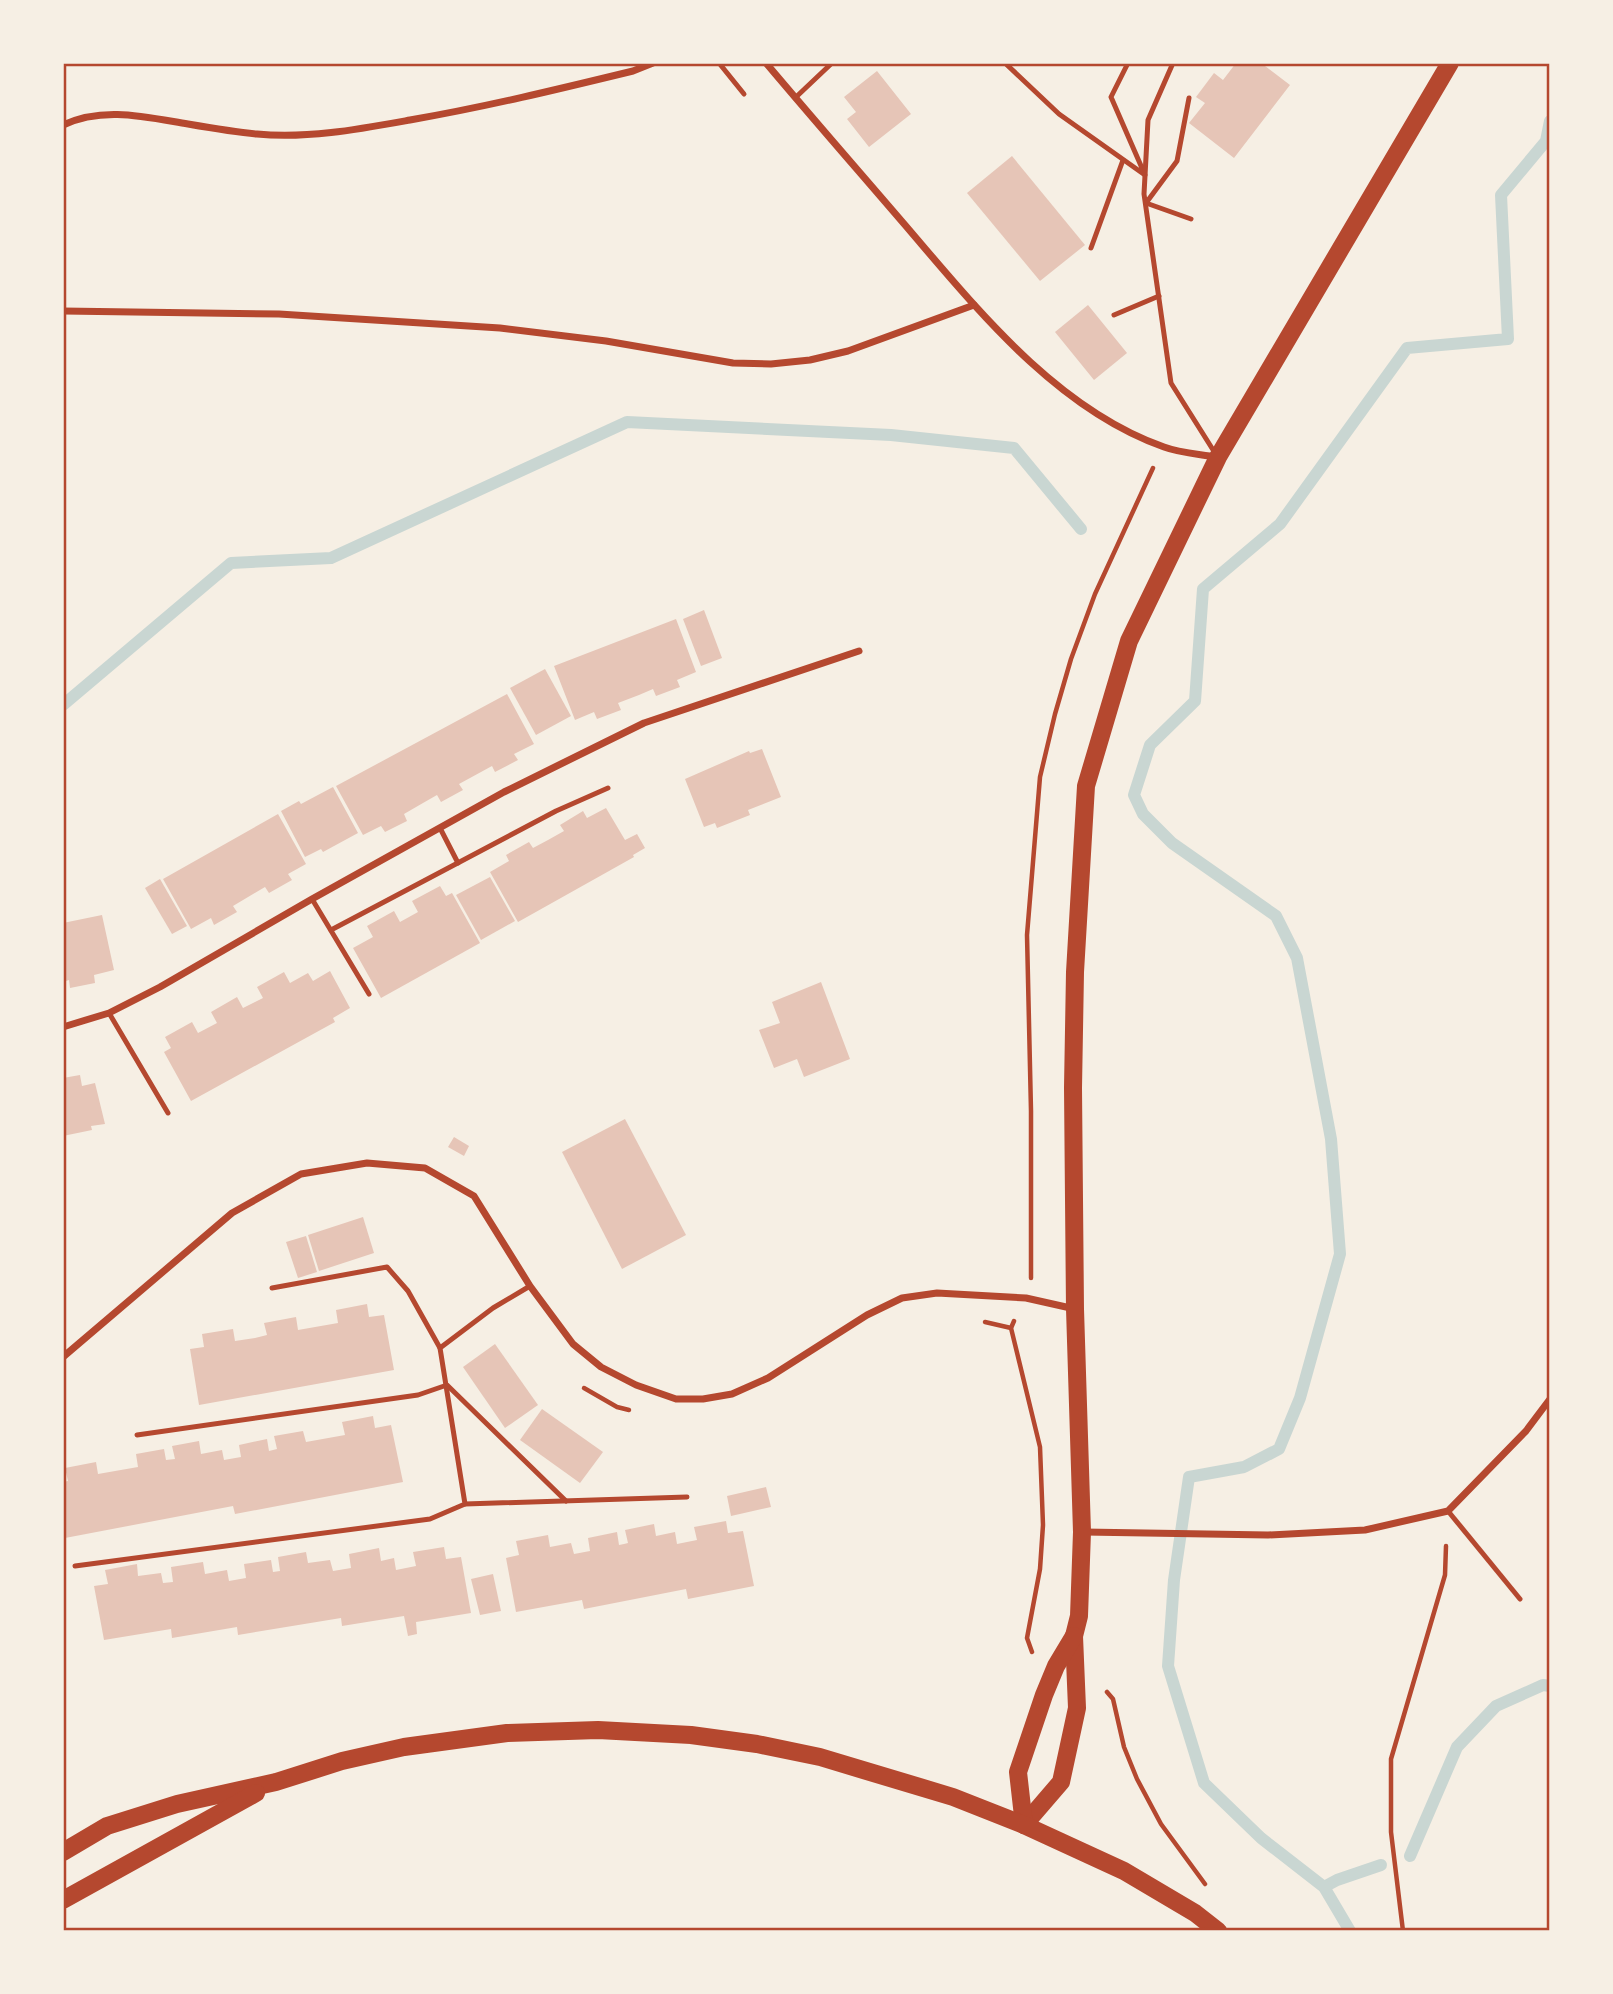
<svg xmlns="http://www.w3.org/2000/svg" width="1613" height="1994" font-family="'PT Serif',serif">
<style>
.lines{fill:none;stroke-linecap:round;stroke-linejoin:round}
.stream{stroke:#c9d6d2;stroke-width:12}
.building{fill:#e6c5b7}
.path{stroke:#b5482f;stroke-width:4.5}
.service{stroke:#b5482f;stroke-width:5}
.minor{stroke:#b5482f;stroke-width:7}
.primary{stroke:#b5482f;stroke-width:18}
.neatline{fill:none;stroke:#b5482f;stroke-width:2.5}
</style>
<rect width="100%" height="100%" fill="#f6efe4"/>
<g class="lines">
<g class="stream">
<polyline points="63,705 231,563 331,558 627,422 891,435 1014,448 1081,529"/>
<polyline points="1410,1856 1457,1747 1496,1706 1543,1685 1550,1686"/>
<polyline points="1324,1887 1337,1880 1381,1865"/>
<polyline points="1350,1931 1324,1887 1261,1838 1204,1783 1168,1666 1174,1580 1189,1477 1244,1467 1279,1449 1300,1398 1340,1254 1331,1139 1297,958 1276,916 1172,843 1143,814 1134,795 1150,745 1195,701 1203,589 1280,524 1407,348 1508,339 1501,195 1546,141 1550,121"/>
</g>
</g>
<g class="building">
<polygon points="1236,63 1261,63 1290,85 1234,158 1189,123 1205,103 1196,97 1214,73 1223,80"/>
<polygon points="877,71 911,114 869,147 847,119 856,112 844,97"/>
<polygon points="1012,156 1085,245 1040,281 967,193"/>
<polygon points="1088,305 1127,353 1094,380 1055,332"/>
<polygon points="704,610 722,658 701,666 683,619"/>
<polygon points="676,619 696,672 677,680 680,687 656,696 653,689 639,695 618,703 621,710 597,719 594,712 575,720 554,666"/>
<polygon points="545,669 571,716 536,735 510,688"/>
<polygon points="507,694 534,744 514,754 518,760 495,772 492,766 459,784 463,790 441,802 437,795 423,803 404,814 407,821 385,832 381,826 363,835 336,786"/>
<polygon points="762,749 781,797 748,810 750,815 717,828 715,823 704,827 685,779 749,751 750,753"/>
<polygon points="333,787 358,833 323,852 321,849 305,857 281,811 299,801 301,804"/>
<polygon points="606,808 625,840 637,834 645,848 633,855 634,857 518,922 490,872 509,861 506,855 529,842 533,848 548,840 564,831 560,825 583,811 587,818"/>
<polygon points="278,814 306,864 288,874 292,880 269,893 265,887 233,906 237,912 214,925 211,918 191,929 163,879"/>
<polygon points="490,877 515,921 481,940 456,895"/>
<polygon points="160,879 187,926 172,934 145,888"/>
<polygon points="440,886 446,896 452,893 480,943 381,998 353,948 373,937 367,926 394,911 400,922 418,912 412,901"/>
<polygon points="102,915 114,970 94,975 95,983 70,988 69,980 63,982 63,923"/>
<polygon points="330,971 350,1008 333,1018 335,1022 191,1101 164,1052 171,1048 165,1037 192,1022 198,1033 217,1023 211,1012 237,997 243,1008 263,998 257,987 284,972 290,983 308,973 313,981"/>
<polygon points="821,982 850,1059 804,1077 797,1059 774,1068 759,1030 780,1023 772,1002"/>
<polygon points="80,1075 82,1086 95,1083 105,1124 91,1126 92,1130 63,1136 63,1078"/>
<polygon points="625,1119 686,1235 622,1269 562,1152"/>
<polygon points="454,1137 469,1146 464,1156 448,1147"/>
<polygon points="363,1217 374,1253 319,1271 308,1235"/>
<polygon points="306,1236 317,1272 298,1278 286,1242"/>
<polygon points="367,1304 369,1317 384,1315 394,1370 199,1405 190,1349 204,1347 202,1334 233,1329 235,1341 255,1338 267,1335 264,1323 296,1317 298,1330 338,1323 336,1310"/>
<polygon points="495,1344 538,1405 505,1428 463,1367"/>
<polygon points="542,1409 603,1452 580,1483 520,1440"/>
<polygon points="373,1416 375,1428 391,1425 403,1482 235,1514 233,1506 65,1538 63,1527 63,1482 68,1481 65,1468 96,1462 98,1474 138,1467 136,1454 164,1449 166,1460 175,1459 172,1446 199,1441 201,1454 222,1450 224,1460 241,1457 239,1445 267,1439 269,1451 277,1449 274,1436 303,1431 306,1442 345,1435 342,1422"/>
<polygon points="766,1487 771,1507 731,1516 727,1496"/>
<polygon points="726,1521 728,1533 743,1531 754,1586 688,1599 686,1589 584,1609 582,1600 516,1612 506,1558 519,1555 516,1541 548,1535 550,1547 571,1543 574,1554 590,1551 588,1538 617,1532 619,1545 624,1544 628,1543 625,1530 654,1524 656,1536 675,1532 677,1544 697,1540 694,1527"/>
<polygon points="444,1547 446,1559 461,1557 471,1613 416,1622 417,1634 408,1636 404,1616 342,1626 341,1618 238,1635 237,1627 172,1638 171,1629 104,1640 94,1586 108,1584 105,1570 137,1564 138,1576 161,1573 163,1583 173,1582 171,1567 203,1562 205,1574 227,1570 229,1581 246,1578 244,1564 271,1560 273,1572 280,1571 278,1557 306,1552 308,1563 330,1560 333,1571 351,1568 349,1554 379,1548 381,1561 394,1558 396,1570 416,1566 413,1552"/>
<polygon points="493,1574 501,1611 480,1615 471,1579"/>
</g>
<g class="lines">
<g class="path">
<polyline points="1031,1278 1031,1111 1027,935 1040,777 1055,714 1071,659 1095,594 1153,468"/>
<polyline points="1014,1321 1011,1328 1040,1447 1043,1525 1040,1569 1027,1638 1032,1652"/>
<polyline points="985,1322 1011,1328"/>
<polyline points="584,1388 617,1407 629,1410"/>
<polyline points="1107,1692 1113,1699 1124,1747 1137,1779 1161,1824 1205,1884"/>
<polyline points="1403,1931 1391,1832 1391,1759 1445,1575 1446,1546"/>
</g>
<g class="service">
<polyline points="719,63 744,94"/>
<polyline points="1005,63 1059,114 1145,175 1111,97 1128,63"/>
<polyline points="1173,63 1148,120 1144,194 1171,383 1215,453"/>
<polyline points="795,98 832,63"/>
<polyline points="1189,98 1177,161 1146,203 1191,219"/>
<polyline points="1091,248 1123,160"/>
<polyline points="1114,315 1159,296"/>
<polyline points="440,828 458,863"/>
<polyline points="312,899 369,994"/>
<polyline points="331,930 556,811 608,788"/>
<polyline points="109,1013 168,1113"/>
<polyline points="272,1288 387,1267 408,1291 440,1348"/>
<polyline points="137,1435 418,1395 447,1385 566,1501"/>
<polyline points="465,1504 687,1497"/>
<polyline points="1448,1511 1520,1599"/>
<polyline points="75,1566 430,1519 465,1504 440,1348 493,1308 530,1286"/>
</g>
<g class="minor">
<path d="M766,63C814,120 863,176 911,232C981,314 1059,410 1164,447C1180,453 1199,454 1216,457"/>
<path d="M63,125C103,106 146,117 188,124C211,128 234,132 257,134C307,139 360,129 410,120C485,107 559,89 633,71L653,63"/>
<polyline points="63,311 279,314 500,328 606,341 733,363 771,364 810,360 848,351 974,305"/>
<polyline points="63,1027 109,1013 160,987 312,899 504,792 644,723 859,651"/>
<polyline points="63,1357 232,1213 301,1174 367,1163 425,1168 474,1196 530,1286 573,1344 601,1367 636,1385 676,1399 703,1399 732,1394 768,1378 867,1315 902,1298 937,1293 1026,1298 1075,1309"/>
<polyline points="1084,1532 1268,1535 1365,1530 1448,1511 1526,1431 1550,1399"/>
</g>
<g class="primary">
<polyline points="1024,1825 1061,1782 1077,1708 1074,1636 1079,1616 1082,1532 1075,1309 1073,1088 1075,972 1086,786 1129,641 1218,457 1450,63"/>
<polyline points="1024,1825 1018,1772 1044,1695 1056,1666 1074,1636"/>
<polyline points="63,1852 107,1826 177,1804 276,1782 342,1761 404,1747 507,1733 598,1730 691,1735 757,1744 820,1757 953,1797 1024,1825 1124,1871 1195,1913 1218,1931"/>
<polyline points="63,1900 256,1793"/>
</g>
</g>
<rect width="1613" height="1994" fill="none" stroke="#f6efe4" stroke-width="130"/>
<rect x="65" y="65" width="1483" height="1864" class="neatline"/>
</svg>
